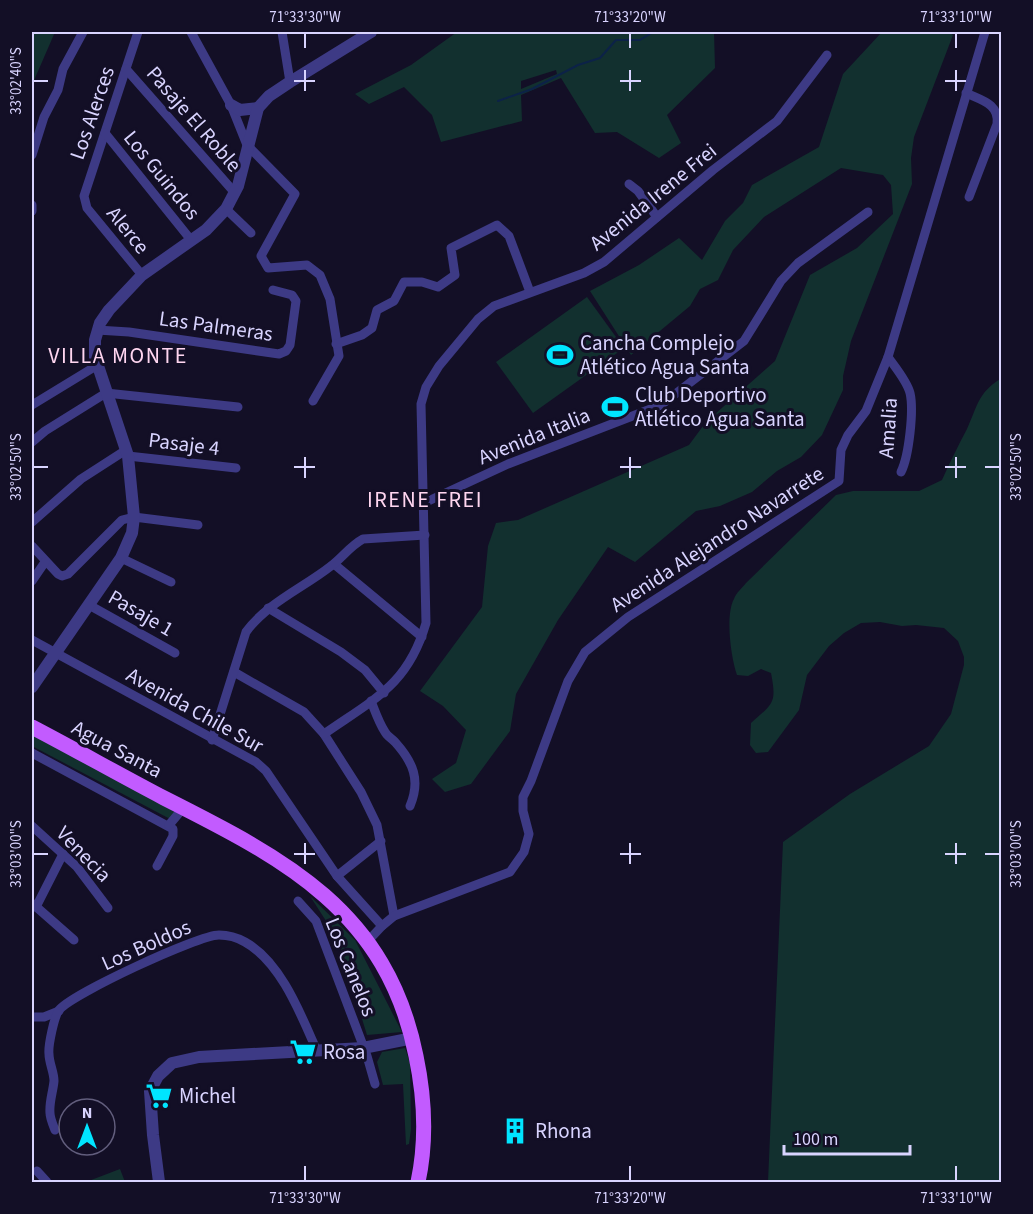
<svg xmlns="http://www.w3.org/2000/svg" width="1033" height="1214" font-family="'Source Sans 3',sans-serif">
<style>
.green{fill:#12302f;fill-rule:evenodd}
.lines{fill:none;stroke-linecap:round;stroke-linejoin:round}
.stream{stroke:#0c2248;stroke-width:2}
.minor{stroke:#3d3a85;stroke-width:9}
.tertiary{stroke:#3d3a85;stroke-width:12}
.primary{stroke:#c25bff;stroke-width:15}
.ticks{fill:none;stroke:#d9d4ff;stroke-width:2}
.labels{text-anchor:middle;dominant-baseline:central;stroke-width:6;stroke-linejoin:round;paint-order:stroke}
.street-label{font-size:21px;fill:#d9d4ff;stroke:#130f26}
.poi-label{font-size:21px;fill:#d9d4ff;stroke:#130f26;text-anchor:start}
.neighbourhood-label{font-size:22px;letter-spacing:1.5px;fill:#ffd6f0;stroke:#130f26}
.neatline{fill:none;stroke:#d9d4ff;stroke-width:2}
.ticks-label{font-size:15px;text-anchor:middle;fill:#d9d4ff}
</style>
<rect width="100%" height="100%" fill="#130f26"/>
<g class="green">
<polygon points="32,32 55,32 32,85"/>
<path d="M457,32H714L715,68L667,115L681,143L659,158L617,132L595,133L561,78L521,95L522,121L441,142L432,115L404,87L369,104L355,94L411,65ZM556,70L557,74L521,89V81Z"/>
<polygon points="882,32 949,32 953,35 914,137 911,158 912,184 851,341 843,376 843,390 822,435 801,457 777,471 752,492 720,506 696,511 635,562 608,547 558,620 516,694 510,731 471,784 445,792 432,779 456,763 466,730 443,706 420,691 482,607 488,546 496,523 518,520 689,445 706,422 775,361 810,275 857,248 893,214 891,185 883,175 841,168 764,217 733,250 718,280 700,289 690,306 631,355 590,291 639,265 679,238 702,260 725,221 743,203 752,185 819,147 843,74"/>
<polygon points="587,297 624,348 533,413 496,362"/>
<path d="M1000,379H1002L1001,1182H768L783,842L850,794L929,746L951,714L964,665V657L958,641L944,628L916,625L902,626L880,622L861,623L844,633L829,646L807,675L799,710L768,752L756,753L750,745L751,723C773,703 777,704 771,673L761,669L748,676L737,675C731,658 725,615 734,599C736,593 742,588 746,583L836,495L853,491H919L942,480C950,462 958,446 967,429C977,407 978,393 1000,379Z"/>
<polygon points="32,728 186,808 172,820 32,746"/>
<polygon points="310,896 355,940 402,1032 367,1035 337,938"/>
<polygon points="405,1048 410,1063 411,1129 409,1144 406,1145 403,1084 383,1085 377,1062 382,1052"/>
<polygon points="120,1169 125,1182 86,1182"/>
</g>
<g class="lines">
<polyline class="stream" points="498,101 532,89 578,65 600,58 616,40 640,40 653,32"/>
<g class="minor">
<polyline points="138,32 84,196 87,208 142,275"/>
<polyline points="191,32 231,105 247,145 295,194 261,256 268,268 307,265 320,275 330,299 339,356 313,401"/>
<polyline points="282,32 290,82"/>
<polyline points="126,69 235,193"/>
<path d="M966,93C981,100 1000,104 997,124L969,197"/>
<polyline points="105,133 191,240"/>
<polyline points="32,155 44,117 58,90 63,69 83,32"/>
<polyline points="629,184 638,191 657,217"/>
<polyline points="32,205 32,211"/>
<polyline points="226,209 251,233"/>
<polyline points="97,330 129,332 279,354 286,351 290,345 296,301 292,295 273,290"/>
<polyline points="336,344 362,335 372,328 377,310 394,301 404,282 422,282 438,287 455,275 451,248 497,225 509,236 530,292"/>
<path d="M888,357C895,367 907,381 910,393C914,410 909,456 901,472"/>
<polyline points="32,405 96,366"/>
<polyline points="32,442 45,431 106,393 238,407"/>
<polyline points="128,456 236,468"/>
<polyline points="424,503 508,464 661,405 744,341 781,281 798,263 868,212"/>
<polyline points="32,522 81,479 126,450"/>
<polyline points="32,546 58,574 62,576 68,574 122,520 134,517 198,525"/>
<polyline points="121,558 171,582"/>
<polyline points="334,564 422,637"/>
<polyline points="32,581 45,562"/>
<polyline points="89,605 175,653"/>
<polyline points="268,608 341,652 365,670 384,693"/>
<polyline points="32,640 256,762 266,771 337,876 382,926"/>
<polyline points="234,672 304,712 324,734 361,792 377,825 394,916"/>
<path d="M371,701C375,711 379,723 385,732C387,736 391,738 395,742C413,762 421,780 410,806"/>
<path d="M324,734C374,699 408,685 426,623L421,404L426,387L439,366L478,319L494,306L584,273L604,262L713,170L777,121L827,55"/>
<path d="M212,740L246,632C267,603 303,588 331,566C342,558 350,546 363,539L425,535"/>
<polyline points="32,753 173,829 173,836 157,866"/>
<polyline points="169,825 184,807"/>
<polyline points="32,826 77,867 108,908"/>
<polyline points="337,876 381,841"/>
<polyline points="298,901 316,921 367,1056 375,1084"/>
<polyline points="33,904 74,940"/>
<polyline points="36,907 63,854"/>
<polyline points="367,942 382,926 394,916 510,872 524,852 529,834 523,811 523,797 531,781 568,681 585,652 628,617 839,481 841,450 848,435 866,411 888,357 985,32"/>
<polyline points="32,1017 44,1017 59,1011"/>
<path d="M55,1130C53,1125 50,1118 50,1113C49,1102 53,1092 54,1081C54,1072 49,1063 49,1054C48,1046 54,1017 59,1010C72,994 198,935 219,935C227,935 238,938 245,942C281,962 301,1015 317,1051"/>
<polyline points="37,1171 47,1182"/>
</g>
<g class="tertiary">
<polyline points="231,105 240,110 258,108"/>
<polyline points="32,687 121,558 132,533 134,517 128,456 95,357 95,340 100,323 109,310 142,275 206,230 226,209 238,186 258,108 269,96 290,82 371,32"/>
<polyline points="159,1182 153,1135 150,1091 158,1076 172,1063 199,1057 363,1048 413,1038"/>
</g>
<path class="primary" d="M32,727C76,750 120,775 164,798C285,859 387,911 416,1056C425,1099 427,1140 418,1182"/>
</g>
<path class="ticks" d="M305,33V48M630,33V48M956,33V48M305,70V91M630,70V91M956,70V91M33,81H48M294,81H315M620,81H641M945,81H966M305,457V478M630,457V478M956,457V478M33,467H48M294,467H315M620,467H641M945,467H966M985,467H1000M305,843V864M630,843V864M956,843V864M33,854H48M294,854H315M620,854H641M945,854H966M985,854H1000M305,1166V1181M630,1166V1181M956,1166V1181"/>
<defs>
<g id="stadium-bare" transform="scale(2.07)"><path d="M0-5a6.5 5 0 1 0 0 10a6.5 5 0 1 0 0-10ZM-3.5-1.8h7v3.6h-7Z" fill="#00e5ff" stroke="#130f26" stroke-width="2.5" paint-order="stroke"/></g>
<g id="supermarket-bare" transform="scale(2.07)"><path d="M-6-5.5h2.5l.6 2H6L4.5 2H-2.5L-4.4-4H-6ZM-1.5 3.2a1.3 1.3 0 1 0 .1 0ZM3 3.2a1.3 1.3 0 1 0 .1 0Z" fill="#00e5ff" stroke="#130f26" stroke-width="2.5" paint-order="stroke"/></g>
<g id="building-bare" transform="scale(2.07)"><path d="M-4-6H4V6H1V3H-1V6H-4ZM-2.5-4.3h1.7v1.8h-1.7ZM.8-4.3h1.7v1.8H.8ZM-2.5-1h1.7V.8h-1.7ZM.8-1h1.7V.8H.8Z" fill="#00e5ff" stroke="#130f26" stroke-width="2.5" paint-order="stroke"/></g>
</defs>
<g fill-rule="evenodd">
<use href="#stadium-bare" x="560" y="355"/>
<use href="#stadium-bare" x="615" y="407"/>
<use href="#supermarket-bare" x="303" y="1052"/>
<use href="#supermarket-bare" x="159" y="1096"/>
<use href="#building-bare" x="515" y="1131"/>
</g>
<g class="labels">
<g class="street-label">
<text transform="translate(92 113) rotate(-71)">Los Alerces</text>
<text transform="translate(194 119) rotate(49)">Pasaje El Roble</text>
<text transform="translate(162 175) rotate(51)">Los Guindos</text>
<text transform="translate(653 197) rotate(-39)">Avenida Irene Frei</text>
<text transform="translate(128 230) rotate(51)">Alerce</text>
<text transform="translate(216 326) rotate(8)">Las Palmeras</text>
<text transform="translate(888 428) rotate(-86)">Amalia</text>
<text transform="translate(534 436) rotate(-22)">Avenida Italia</text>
<text transform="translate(184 444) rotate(7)">Pasaje 4</text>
<text transform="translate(717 539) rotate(-33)">Avenida Alejandro Navarrete</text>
<text transform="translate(141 613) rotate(30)">Pasaje 1</text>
<text transform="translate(195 710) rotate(29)">Avenida Chile Sur</text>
<text transform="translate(117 749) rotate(28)">Agua Santa</text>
<text transform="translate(84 854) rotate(46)">Venecia</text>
<text transform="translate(146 945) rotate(-24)">Los Boldos</text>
<text transform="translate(351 967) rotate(68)">Los Canelos</text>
</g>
<g class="poi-label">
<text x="580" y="343">Cancha Complejo<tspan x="580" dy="24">Atlético Agua Santa</tspan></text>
<text x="635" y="395">Club Deportivo<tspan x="635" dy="24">Atlético Agua Santa</tspan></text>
<text x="323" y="1052">Rosa</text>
<text x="179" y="1096">Michel</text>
<text x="535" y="1131">Rhona</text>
</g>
<g class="neighbourhood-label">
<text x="118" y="356">VILLA MONTE</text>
<text x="425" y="500">IRENE FREI</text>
</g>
</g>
<rect width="1033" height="1214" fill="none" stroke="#130f26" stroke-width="66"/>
<g transform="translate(87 1127)"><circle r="28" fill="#130f26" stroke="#625e7d" stroke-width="1.5"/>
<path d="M0-4.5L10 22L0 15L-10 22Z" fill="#00e5ff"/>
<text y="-9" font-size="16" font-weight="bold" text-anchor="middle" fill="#d9d4ff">N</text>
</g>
<path d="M784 1145v9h126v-9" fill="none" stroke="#d9d4ff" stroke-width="3"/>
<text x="793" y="1145" font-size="18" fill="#d9d4ff" stroke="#130f26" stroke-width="4.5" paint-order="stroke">100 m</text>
<rect x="33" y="33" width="967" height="1148" class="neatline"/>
<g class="ticks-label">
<text x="305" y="22">71°33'30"W</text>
<text x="630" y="22">71°33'20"W</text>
<text x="956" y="22">71°33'10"W</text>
<text transform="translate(16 81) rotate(-90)" y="5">33°02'40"S</text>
<text transform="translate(16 467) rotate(-90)" y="5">33°02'50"S</text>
<text transform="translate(1016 467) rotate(-90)" y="5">33°02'50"S</text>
<text transform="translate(16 854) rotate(-90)" y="5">33°03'00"S</text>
<text transform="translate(1016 854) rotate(-90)" y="5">33°03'00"S</text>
<text x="305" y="1203">71°33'30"W</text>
<text x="630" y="1203">71°33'20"W</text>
<text x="956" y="1203">71°33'10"W</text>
</g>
</svg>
